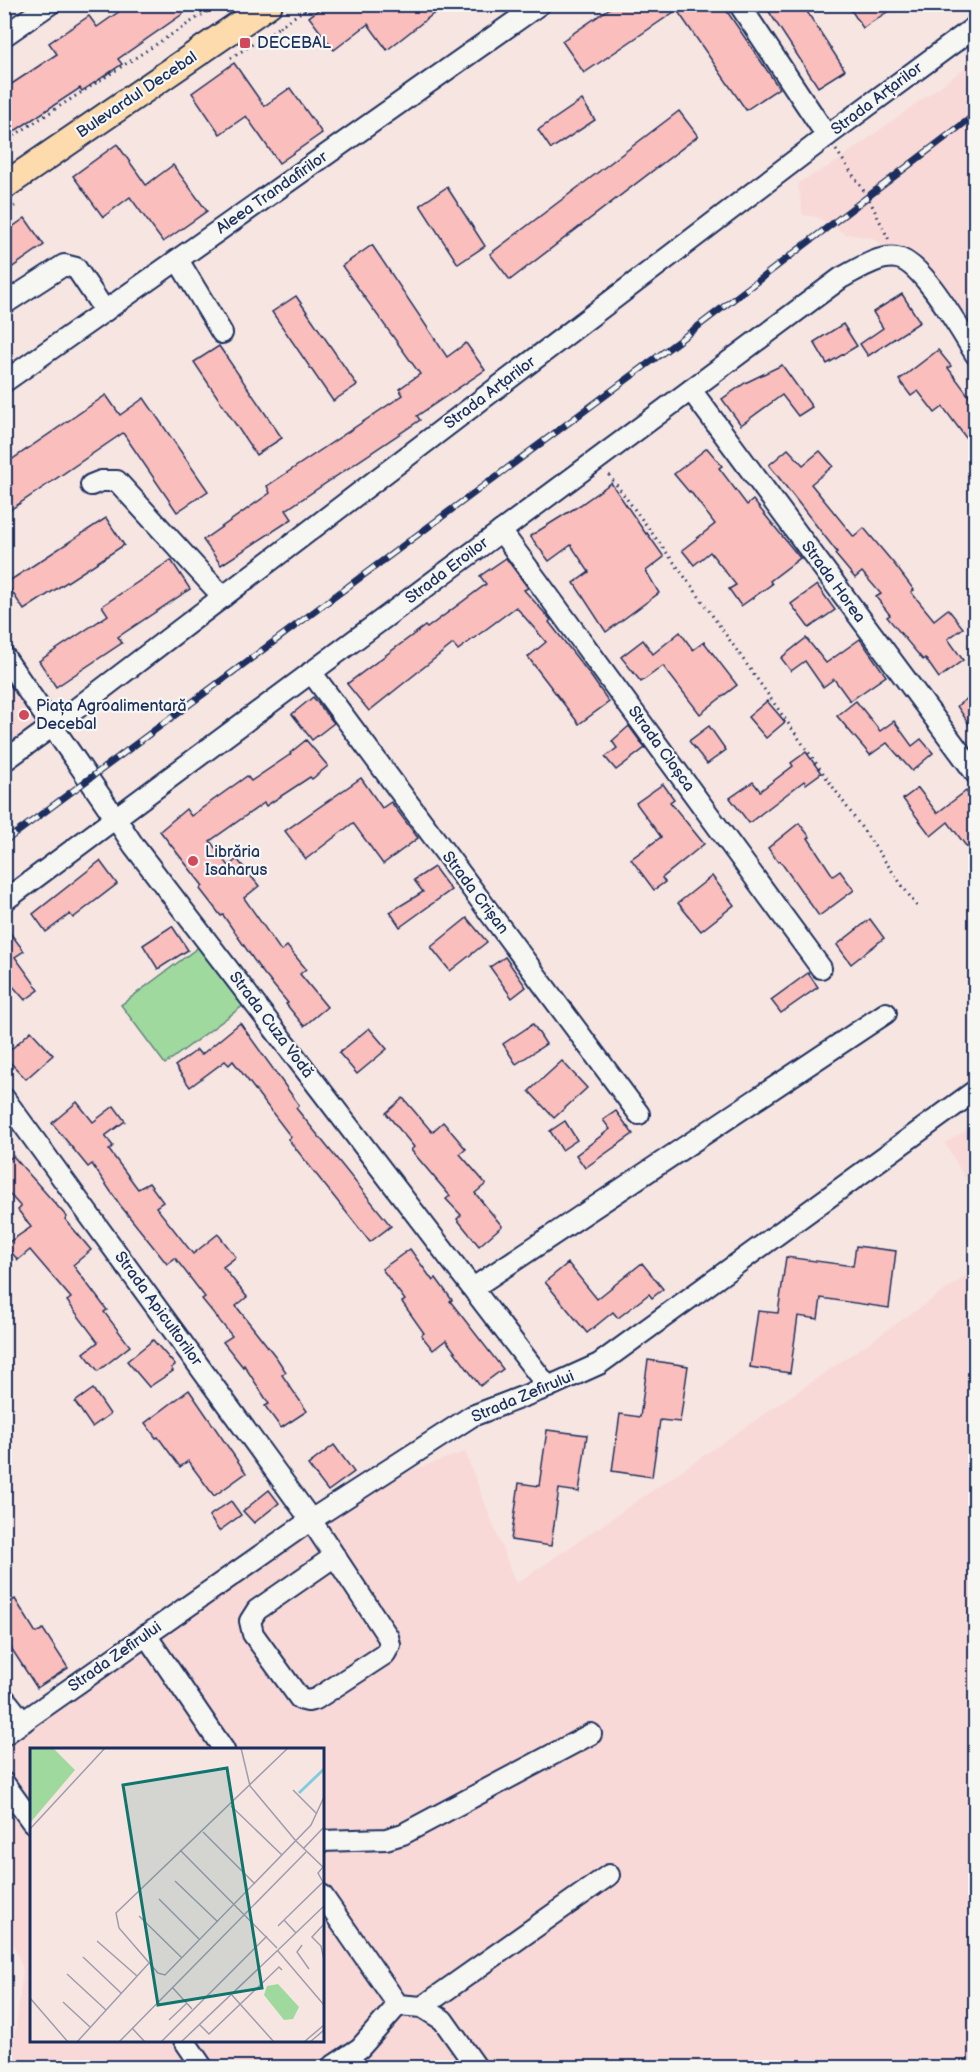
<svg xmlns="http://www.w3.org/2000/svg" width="980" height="2072" font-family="'Balsamiq Sans',sans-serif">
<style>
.built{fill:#f8d9d7;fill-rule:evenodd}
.green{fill:#a0d99e;stroke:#5e847e;stroke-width:1.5}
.building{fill:#fabebc;stroke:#1b2f5e;stroke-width:1.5}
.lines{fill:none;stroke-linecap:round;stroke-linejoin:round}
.minor-casing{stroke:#1b2f5e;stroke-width:24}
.major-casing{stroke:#1b2f5e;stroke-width:30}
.path{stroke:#1b2f5e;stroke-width:3;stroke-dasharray:1.5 4.5;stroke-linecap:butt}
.minor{stroke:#f6f6f2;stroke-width:20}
.major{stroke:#fddbac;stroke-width:26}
.rail-casing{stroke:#1b2f5e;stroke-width:7}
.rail{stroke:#f6f6f2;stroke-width:4.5;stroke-dasharray:14;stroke-linecap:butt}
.poi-dot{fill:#d1495b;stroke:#f6f6f2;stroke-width:2}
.labels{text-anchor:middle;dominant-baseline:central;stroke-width:4.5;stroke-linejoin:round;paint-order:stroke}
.poi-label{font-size:16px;fill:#1b2f5e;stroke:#f6f6f2;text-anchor:start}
.street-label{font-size:16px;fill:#1b2f5e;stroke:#f6f6f2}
.inset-river{fill:none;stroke:#81cde0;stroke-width:3}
.inset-road{fill:none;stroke:#9f9cad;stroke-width:1.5}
.view{fill:#0f766e;fill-opacity:0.15;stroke:#0f766e;stroke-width:3}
.inset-edge{fill:none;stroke:#1b2f5e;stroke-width:3}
</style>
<rect width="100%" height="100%" fill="#f7e5e2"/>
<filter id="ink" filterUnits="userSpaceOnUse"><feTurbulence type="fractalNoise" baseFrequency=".0167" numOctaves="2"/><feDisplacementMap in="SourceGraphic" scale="12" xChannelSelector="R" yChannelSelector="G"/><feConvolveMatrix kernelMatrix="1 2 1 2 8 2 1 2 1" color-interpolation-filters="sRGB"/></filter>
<g filter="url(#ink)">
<g class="built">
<polygon points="975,61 975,322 953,307 873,238 845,234 817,217 803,215 798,183 833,164"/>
<polygon points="4,656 51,728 4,761"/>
<polygon points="975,1125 975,1195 945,1143"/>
<path d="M975,1270V2067H6L14,2042L23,1969L5,1923V1735L380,1481L465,1452L516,1584ZM32,1750H322V2040H32Z"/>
</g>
<polygon class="green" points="200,946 244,1005 165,1064 121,1005"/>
<g class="building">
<polygon points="130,4 197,4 118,59 122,64 82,91 80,88 4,138 4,89 57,54 49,43 89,16 97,27"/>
<polygon points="326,4 359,4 364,11 373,4 446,4 387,50 368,24 334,50 309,17"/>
<polygon points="616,4 722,4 779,88 746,110 677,10 584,73 562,41"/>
<polygon points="764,4 802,4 845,70 818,87"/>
<polygon points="847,4 899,4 863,28"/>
<polygon points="234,63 264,106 290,88 322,133 279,163 246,116 220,134 192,93"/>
<polygon points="582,100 595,120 551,149 538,130"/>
<polygon points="679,111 698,136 510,280 490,254"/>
<polygon points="117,144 146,185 173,165 207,211 163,242 130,197 103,217 73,176"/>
<polygon points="447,187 485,246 458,264 420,205"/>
<polygon points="25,218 44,245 4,273 4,233"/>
<polygon points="372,245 447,357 466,343 485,370 417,416 420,420 286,510 292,519 221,565 203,540 270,493 267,486 403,395 399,389 420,374 342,266"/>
<polygon points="902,294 920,322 868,356 860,344 883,328 873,312"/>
<polygon points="296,296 357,385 333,401 272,312"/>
<polygon points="843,324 857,346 827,364 814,342"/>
<polygon points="219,346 282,438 256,455 194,362"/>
<polygon points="938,350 951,366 948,368 975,404 975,450 943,407 935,413 918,391 911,396 899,380"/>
<polygon points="782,365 812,407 798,416 782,395 741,425 722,399 745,383"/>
<polygon points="106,395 120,415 144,398 208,491 177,512 123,433 4,514 4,465"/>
<polygon points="707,448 722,466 719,468 747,505 753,500 800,558 770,581 772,584 741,606 729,589 736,585 710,552 694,565 682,550 715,524 690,491 689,492 674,474"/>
<polygon points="788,449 803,465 820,451 833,466 811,484 854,537 864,528 895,565 914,590 911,592 934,620 948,609 963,628 948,639 963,660 939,678 925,658 923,660 887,617 890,615 876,597 881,594 862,572 855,578 835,554 837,552 769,465"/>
<polygon points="611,483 646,534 647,533 664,557 646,571 659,593 606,632 574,583 589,572 571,545 549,561 530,536 580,505"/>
<polygon points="106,518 124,545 24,610 6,583"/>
<polygon points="506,558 528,588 524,590 551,620 549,622 588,672 609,702 579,724 528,657 546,642 516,607 458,650 453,644 369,711 347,684 425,626 427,628 486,584 480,576"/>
<polygon points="171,560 190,589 118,637 122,643 56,687 39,661 108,615 102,606"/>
<polygon points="817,585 835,610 809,628 791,604"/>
<polygon points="680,632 693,650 704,642 737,685 700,714 663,666 641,682 621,657 643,640 653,654"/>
<polygon points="806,638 826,663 860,639 886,676 850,701 834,679 823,687 805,661 791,671 781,658"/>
<polygon points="975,693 975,733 957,706"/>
<polygon points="313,697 334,723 312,740 292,714"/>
<polygon points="767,701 785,722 766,738 748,717"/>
<polygon points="856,701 880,731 894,721 912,746 921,739 933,753 912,771 887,743 870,755 837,716"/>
<polygon points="629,726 645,748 616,770 605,757 617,748 612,741"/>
<polygon points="709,726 726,750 707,764 689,741"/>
<polygon points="306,740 328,766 312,779 310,777 266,806 264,803 210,841 229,866 237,859 259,886 244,898 281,951 287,946 306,969 300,974 327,1007 304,1026 286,1004 288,1003 260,969 223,915 221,916 200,889 203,886 160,831 186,809 191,816 247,776 251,781 291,754 290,753"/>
<polygon points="806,752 821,773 806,784 804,781 749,823 730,798 753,782 760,791 793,766 791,763"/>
<polygon points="361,778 382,808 391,802 418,838 383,864 353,823 306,859 285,831"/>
<polygon points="663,784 674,799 670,802 704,844 662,878 665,882 654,890 631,859 661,837 636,803"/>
<polygon points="918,788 937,813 966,791 975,803 975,858 948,822 931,836 903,799"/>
<polygon points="799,823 810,837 808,838 833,876 840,871 854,890 819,916 780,861 778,862 768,848"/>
<polygon points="100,861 117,884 73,918 70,914 46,932 33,914"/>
<polygon points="434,867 451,890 400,927 390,912 423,892 414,880"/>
<polygon points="712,876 734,905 701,931 678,903"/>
<polygon points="467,918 487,942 450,971 431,947"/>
<polygon points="870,919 884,938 851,964 837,945"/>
<polygon points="4,925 24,951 15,957 39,990 25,1000 4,976"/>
<polygon points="172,926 188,950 158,969 143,945"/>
<polygon points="505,957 526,987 512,998 490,967"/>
<polygon points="808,973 818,987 781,1013 771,1000"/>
<polygon points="240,1023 299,1105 296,1108 391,1226 370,1242 288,1139 291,1137 233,1061 229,1065 225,1061 190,1087 175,1066 197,1050 201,1055"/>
<polygon points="533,1024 546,1044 516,1064 503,1044"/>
<polygon points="369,1028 387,1049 357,1074 339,1053"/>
<polygon points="31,1031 53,1055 26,1079 4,1056"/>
<polygon points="562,1061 587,1088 554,1118 529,1091"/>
<polygon points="403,1098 432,1132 443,1122 466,1149 460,1154 486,1184 475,1193 502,1226 479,1246 457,1219 461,1215 446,1199 450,1196 411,1150 414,1147 386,1113"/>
<polygon points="77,1102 93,1122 114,1106 125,1121 105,1136 113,1146 109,1150 138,1189 149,1183 163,1202 156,1207 193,1254 218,1234 236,1257 223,1267 247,1297 236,1306 276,1357 286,1372 282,1375 307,1411 281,1428 265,1406 269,1404 244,1365 243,1367 223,1342 232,1336 202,1299 205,1297 175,1258 167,1264 120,1205 92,1164 88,1167 52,1123"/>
<polygon points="616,1111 633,1134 585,1168 576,1155 610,1129 603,1120"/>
<polygon points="565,1121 577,1140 562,1150 550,1131"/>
<polygon points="13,1156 67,1217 65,1219 91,1250 73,1265 107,1310 104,1312 130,1346 98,1371 84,1353 98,1342 67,1301 71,1298 30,1250 18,1260 5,1245 31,1227 18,1210 21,1207 4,1188 4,1163"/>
<polygon points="856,1246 896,1251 889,1308 821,1298 818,1319 798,1316 790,1373 750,1367 758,1311 778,1313 786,1257 853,1266"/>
<polygon points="410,1249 433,1281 436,1278 452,1300 450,1301 503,1369 480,1386 446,1340 433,1350 421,1335 424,1333 402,1302 405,1300 382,1269"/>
<polygon points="568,1263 597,1299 642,1263 663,1289 652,1298 649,1294 618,1318 613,1312 587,1333 545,1282"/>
<polygon points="153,1340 175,1365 171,1368 173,1371 149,1387 127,1361"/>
<polygon points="648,1360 688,1366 680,1422 660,1420 652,1477 612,1471 620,1414 640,1417"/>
<polygon points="93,1389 110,1414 92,1427 75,1402"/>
<polygon points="189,1390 246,1473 214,1496 188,1461 180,1467 158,1437 156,1438 145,1423"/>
<polygon points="547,1430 587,1435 579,1492 559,1489 551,1546 511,1540 519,1483 539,1486"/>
<polygon points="334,1445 354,1472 328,1491 308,1465"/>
<polygon points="269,1490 279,1503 254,1523 243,1511"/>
<polygon points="231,1501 241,1515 219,1531 209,1516"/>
<polygon points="15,1599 36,1633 43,1629 68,1668 37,1688 4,1637 4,1605"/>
</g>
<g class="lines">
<g class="minor-casing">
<g id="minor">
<polyline points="739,4 827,136"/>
<polyline points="4,36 50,4"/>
<polyline points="178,260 222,333"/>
<polyline points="4,304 64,265 76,268 105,311"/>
<polyline points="4,382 540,4"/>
<polyline points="691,390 976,774"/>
<polyline points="91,485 101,481 117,481 223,597"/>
<polyline points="501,531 821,968"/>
<path d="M4,656C47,720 92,782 134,846L548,1387"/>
<polyline points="311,672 639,1114"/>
<polyline points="4,761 72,712 827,136 976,26"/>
<path d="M4,901L841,278C857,270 878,255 897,258C923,262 961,332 976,355"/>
<polyline points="4,1098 311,1520 388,1637 390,1645 385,1654 316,1699 308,1701 300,1699 253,1634 250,1621 257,1610 335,1556"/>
<polyline points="473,1288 886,1013"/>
<polyline points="146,1635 224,1750"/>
<polyline points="4,1698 23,1722"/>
<polyline points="4,1735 311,1520 472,1416 548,1387 599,1364 976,1090"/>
<polyline points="4,1783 32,1822"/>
<polyline points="322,1841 386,1839 403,1834 591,1734"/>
<polyline points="322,1895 398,2005 422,2007 443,2020 477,2068"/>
<polyline points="422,2007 609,1875"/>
<polyline points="184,2040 203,2068"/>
<polyline points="330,2068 360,2048 398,2005"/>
</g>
</g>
<g class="major-casing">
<polyline id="major" points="4,186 269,4"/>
</g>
<g class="path">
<polyline points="279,27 313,4"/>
<polyline points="231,58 279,27 277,25"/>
<polyline points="4,142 219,4"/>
<polyline points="836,150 868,197 889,240"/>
<polyline points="4,213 15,206"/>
<polyline points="609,475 693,588 918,908"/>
</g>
<use href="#minor" class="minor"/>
<use href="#major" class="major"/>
<g class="rail-casing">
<polyline id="rail" points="4,842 688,334 976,114"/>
</g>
<use href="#rail" class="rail"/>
</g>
</g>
<g class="poi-dot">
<rect x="239" y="37" width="12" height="12" rx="3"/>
<circle cx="24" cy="715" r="6"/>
<circle cx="193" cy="861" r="6"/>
</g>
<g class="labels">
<g class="poi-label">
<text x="257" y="43">DECEBAL</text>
<text x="36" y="706">Piața Agroalimentară<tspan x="36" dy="18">Decebal</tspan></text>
<text x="205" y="852">Librăria<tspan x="205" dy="18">Isaharus</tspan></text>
</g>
<g class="street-label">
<text transform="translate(137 95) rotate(-34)">Bulevardul Decebal</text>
<text transform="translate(877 99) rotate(-37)">Strada Arțarilor</text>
<text transform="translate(272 193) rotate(-35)">Aleea Trandafirilor</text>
<text transform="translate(490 393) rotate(-37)">Strada Arțarilor</text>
<text transform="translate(447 571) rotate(-37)">Strada Eroilor</text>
<text transform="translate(833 582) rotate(54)">Strada Horea</text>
<text transform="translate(661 749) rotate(54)">Strada Cloșca</text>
<text transform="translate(475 893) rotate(53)">Strada Crișan</text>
<text transform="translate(271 1025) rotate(53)">Strada Cuza Vodă</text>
<text transform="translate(158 1309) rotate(54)">Strada Apicultorilor</text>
<text transform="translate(523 1397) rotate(-23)">Strada Zefirului</text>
<text transform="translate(115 1657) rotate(-35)">Strada Zefirului</text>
</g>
</g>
<g transform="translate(30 1748)">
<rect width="294" height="294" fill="#f7e5e2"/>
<path d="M0,0H23L45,22L0,75ZM248,236L269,259L263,271L254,272L234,247L237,238Z" fill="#a0d99e"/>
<path class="inset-river" d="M269,45L294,21"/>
<path class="inset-road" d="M211,0L220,38L266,93L294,120M258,0L86,165L89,180L128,225L135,227L281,77L294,49M263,42L287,66M201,58L252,107M0,81L75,0M173,84L225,136M273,101L294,79M150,102L247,200M145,133L188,174M129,151L170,192M109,168L152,210M254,172L293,134L288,125L293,119M294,176L282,189L291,198L294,212M248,178L254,172L266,185M67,193L107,228M272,197L267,204L279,221M247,203L294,158M248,203L294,257M53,209L91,245M37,226L76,262M142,239L162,261M201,246L244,294M0,250L38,294M33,254L60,279M139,272L157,255M169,276L179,286L249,219L252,222M102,280L115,294M47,294L119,215M89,294L276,104M131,294L237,188M151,294L247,203M274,294L294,277M280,294L294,282"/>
<path class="view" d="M197,20L232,240L128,257L93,37Z"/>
<rect width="294" height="294" class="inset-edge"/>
</g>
<rect width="980" height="2072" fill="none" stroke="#f6f6f2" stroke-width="24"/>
<rect x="12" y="12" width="956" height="2048" fill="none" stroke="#1b2f5e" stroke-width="2" filter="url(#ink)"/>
</svg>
